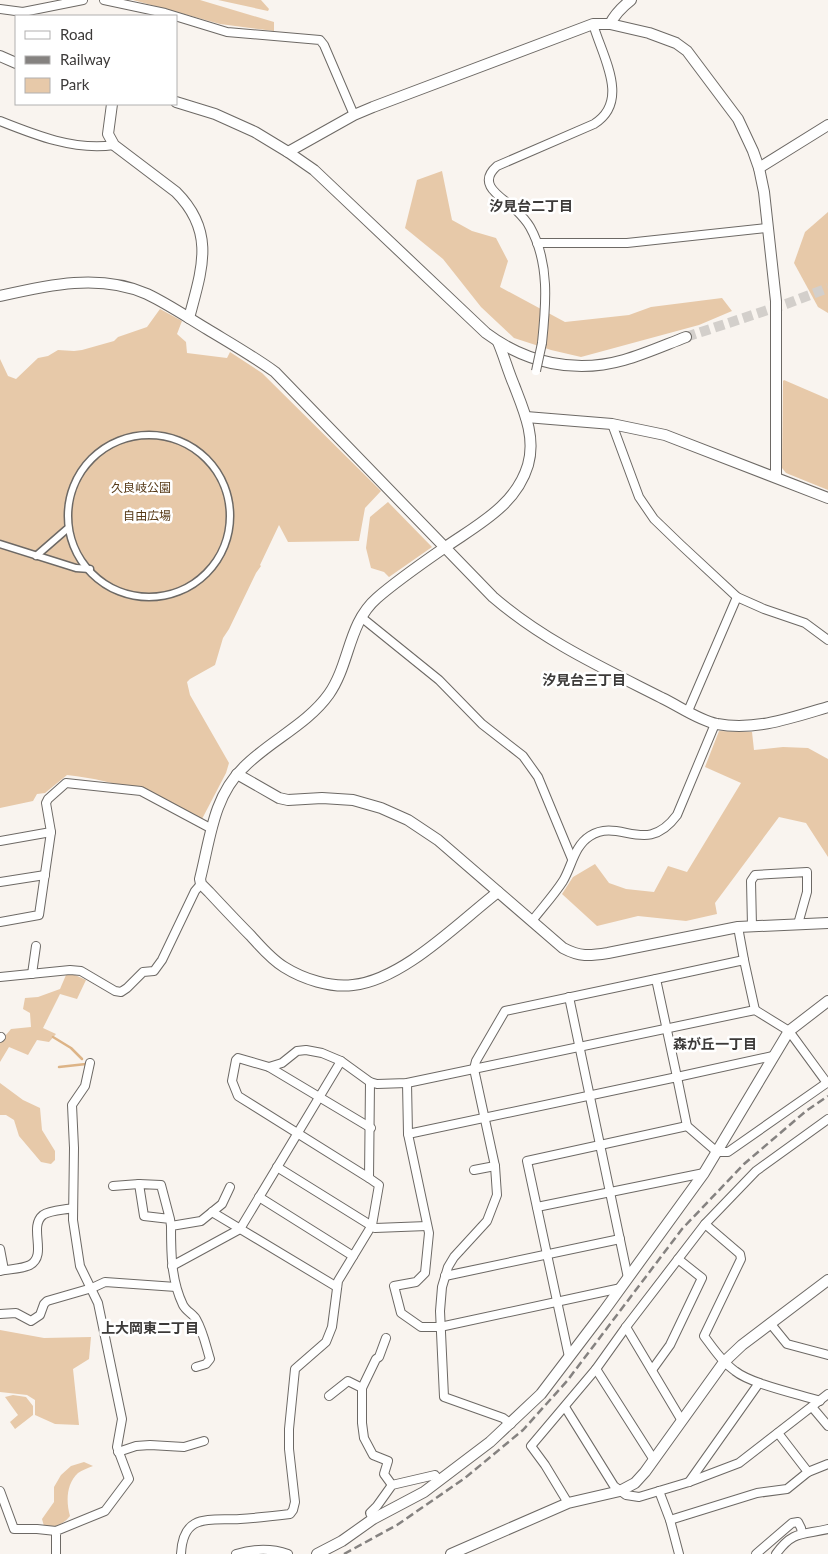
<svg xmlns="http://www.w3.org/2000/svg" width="828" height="1554" font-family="Lato,'Noto Sans JP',sans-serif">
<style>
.green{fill:#e7c9a9}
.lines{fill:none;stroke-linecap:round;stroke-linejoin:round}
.stream{stroke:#ddb487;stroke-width:2.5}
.tertiary-tunnel{stroke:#d3cfcb;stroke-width:10;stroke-dasharray:10 5;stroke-linecap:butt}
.pedestrian-casing{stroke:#6d6965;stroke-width:9}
.minor-casing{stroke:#6d6965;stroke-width:10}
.tertiary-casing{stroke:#6d6965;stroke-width:12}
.pedestrian{stroke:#fff;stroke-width:6}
.minor{stroke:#fff;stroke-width:8}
.tertiary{stroke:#fff;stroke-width:10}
.rail{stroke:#858280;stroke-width:2.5;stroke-dasharray:8 4;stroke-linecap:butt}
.minor-bridge-casing{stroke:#6d6965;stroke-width:10;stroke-linecap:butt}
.minor-bridge{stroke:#fff;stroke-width:8}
.labels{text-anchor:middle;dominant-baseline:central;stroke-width:5;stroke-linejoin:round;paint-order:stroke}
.park-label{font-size:12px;fill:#563916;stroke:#fff}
.neighbourhood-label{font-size:14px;font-weight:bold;fill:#3c3a39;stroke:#fff}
</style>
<rect width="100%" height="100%" fill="#f9f4ef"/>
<g class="green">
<polygon points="133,0 200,0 274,22 274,31 220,24"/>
<polygon points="218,0 261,0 269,9 268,11"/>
<polygon points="442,171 452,220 472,231 496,238 508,261 500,287 565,322 629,315 651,307 722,298 732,311 699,325 581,357 551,350 514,338 481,307 443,259 405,228 417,180"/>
<polygon points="828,212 828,313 818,307 794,263 805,232"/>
<path d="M160,309L182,321L177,334L186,342L187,353L227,358L230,352L262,373L381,491L365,508L359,541L288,542L279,525L260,565L261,566L256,573L229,629L223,638L215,665L190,679L187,682L190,695L229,763L226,773L202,819C154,796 121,781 67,775L45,793L37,794L33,801L0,808V359L8,376L16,379L38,358L48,356L58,350L74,351L82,350L114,341L118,337L147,327Z"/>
<polygon points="784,380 828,399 828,490 786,473 782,468 783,381"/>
<polygon points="388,502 432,547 389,577 384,572 371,568 366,548 370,517"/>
<polygon points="719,731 752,732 754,750 783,747 808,748 828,759 828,857 806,823 779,817 715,903 717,914 686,921 638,916 597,926 562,894 573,877 595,864 609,883 626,889 654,892 668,866 687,872 741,783 705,767"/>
<polygon points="66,975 75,975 86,980 77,999 60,994 43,1028 56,1034 49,1042 37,1040 28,1055 9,1047 0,1062 0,1042 11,1029 31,1027 30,1013 23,1009 25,998 38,997 60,989"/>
<polygon points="0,1083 23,1100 40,1108 42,1130 55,1151 55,1160 51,1164 41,1162 19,1136 14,1120 6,1115 0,1115"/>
<polygon points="0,1330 44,1338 91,1337 89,1359 73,1369 79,1425 55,1424 35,1415 35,1400 27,1395 0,1392"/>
<polygon points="13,1395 26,1397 33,1406 33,1415 15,1429 10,1422 18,1415 5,1397"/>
<path d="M84,1462L93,1466C88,1468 82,1470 78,1473C66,1484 66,1502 70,1516C63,1525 54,1528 44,1526L42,1519L54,1502V1487L61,1475L71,1466Z"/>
</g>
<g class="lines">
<g class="stream">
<polyline points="53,1037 71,1048 82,1059"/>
<polyline points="59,1067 86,1064"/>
</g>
<polyline class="tertiary-tunnel" points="686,337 786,304 828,288"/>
<g class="pedestrian-casing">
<g id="pedestrian">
<circle cx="149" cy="516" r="81"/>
<polyline points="0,544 76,568 90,569"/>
<polyline points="36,556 67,529"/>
</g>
</g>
<g class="minor-casing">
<g id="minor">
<polyline points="104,0 165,13 227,32 320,40 324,45 354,115"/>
<polyline points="0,9 23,12 83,0"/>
<path d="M0,121C35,135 75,151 114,145"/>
<polyline points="537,243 627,243 767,228"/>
<path d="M542,343C546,305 550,263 530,227C526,220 521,215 515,209C503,198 475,185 497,166L594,124C631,101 602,56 593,24"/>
<polyline points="612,424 639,497 654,519 681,545 737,597 764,609 805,623 828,640"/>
<polyline points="361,617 439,680 482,724 523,756 538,777 572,859"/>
<polyline points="688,711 737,597"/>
<polyline points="0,841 51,832"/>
<polyline points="0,882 45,875"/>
<path d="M532,921C542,908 554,895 563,881C572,866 574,846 590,836C620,817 646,857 677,815L715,724"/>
<polyline points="0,922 39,915 51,832 46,803 48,799 66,783 141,791 212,829"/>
<polyline points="752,926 751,881 755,875 807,872 807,892 798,924"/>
<polyline points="738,927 744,960"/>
<polyline points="32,974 36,946"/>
<polyline points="0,977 70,970 81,971 115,991 121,992 127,988 143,972 154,971 162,960 195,891 201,884"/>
<polyline points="569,997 628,1278"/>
<polyline points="755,1010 744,960 656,979 677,1077 773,1056"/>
<polyline points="0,1038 1,1037"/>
<polyline points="269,1067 282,1063 297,1051 306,1050 322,1053 341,1061 370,1082 377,1084 407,1083 755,1010 789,1031 827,1083"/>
<polyline points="407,1083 408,1134 429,1233 425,1273 416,1282 394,1286 401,1313 421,1327 440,1327 621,1288"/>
<polyline points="408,1134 677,1077 687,1126 717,1152 728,1152 828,1082"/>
<polyline points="277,1167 375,1228 427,1226"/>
<polyline points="474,1170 495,1166"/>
<polyline points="369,1178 238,1096 232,1081 236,1060 238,1058 269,1067 371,1128"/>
<polyline points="113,1186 139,1184"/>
<polyline points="259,1197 353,1256"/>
<polyline points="537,1207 704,1173"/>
<polyline points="212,1212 337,1287"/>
<polyline points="170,1219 161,1185 139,1184 144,1216 170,1219 171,1226"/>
<path d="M705,1224L740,1254L741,1259L704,1336C713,1348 722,1362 735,1371C751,1384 798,1394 820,1401"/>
<polyline points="0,1249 4,1270"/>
<polyline points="172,1266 240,1229 341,1061"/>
<path d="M0,1271C9,1269 22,1269 30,1265C48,1255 28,1227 43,1215C50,1210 64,1210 73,1208"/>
<polyline points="445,1276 620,1239"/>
<polyline points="0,1314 16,1313 31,1321 40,1315 44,1304 47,1301 92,1288 105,1282 176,1287"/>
<polyline points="770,1323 787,1344 828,1355"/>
<polyline points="626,1327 682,1421"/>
<polyline points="386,1338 379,1357 376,1359 362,1388 362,1423 364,1438 373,1455 388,1461 384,1474 392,1485"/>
<polyline points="569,1357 527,1161 687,1126"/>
<path d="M196,1367L206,1364L210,1359C206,1346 203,1331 196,1319C193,1314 186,1311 183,1305C171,1280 171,1253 171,1226L201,1221L222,1204L230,1187"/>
<polyline points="596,1369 654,1460"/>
<polyline points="652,1370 670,1345 702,1278 678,1259"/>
<polyline points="329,1396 348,1381 362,1388"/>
<polyline points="565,1407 614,1486 626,1495 639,1497 689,1482 739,1463 828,1394"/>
<polyline points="812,1407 828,1426"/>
<polyline points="511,1424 503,1418 444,1397 440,1311 442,1287 448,1267 454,1257 487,1221 497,1195 495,1166 474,1069 476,1061 505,1011 656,979"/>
<polyline points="778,1433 808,1472"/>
<polyline points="118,1452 136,1446 150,1445 184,1447 204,1441"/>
<polyline points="689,1482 759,1383"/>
<polyline points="0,1491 14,1529 37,1529 56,1531"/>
<polyline points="659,1491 670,1520 679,1554"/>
<polyline points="568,1503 545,1465 531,1446 596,1369 626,1327 705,1224 756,1171 828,1119"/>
<polyline points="373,1519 370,1513 377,1506 392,1485 435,1475 439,1481"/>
<polyline points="670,1520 757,1493 787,1489 808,1472 828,1464"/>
<polyline points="56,1554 56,1531 105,1511 129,1479 117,1447 122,1419 98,1303 80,1266 73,1220 74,1148 72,1105 85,1086 90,1063"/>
<path d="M181,1554C183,1512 210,1521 240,1519C256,1518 273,1516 290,1514L293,1510L295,1502L289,1449V1429L295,1369L326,1342L332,1327L338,1281L372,1225L379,1185L369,1178L370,1082"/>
<path d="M236,1554C253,1549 271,1548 288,1554"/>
<polyline points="756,1554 792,1523 798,1522 801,1528 802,1533"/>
<path d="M776,1554C793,1530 803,1535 828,1529"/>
</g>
</g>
<g class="tertiary-casing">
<g id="tertiary">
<path d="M610,24C615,14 622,7 631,0"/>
<polyline points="0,56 16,63"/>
<path d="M176,102L215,114L255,132L288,152L314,170L486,333C526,363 575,374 624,360C645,354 665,345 686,337"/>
<path d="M112,104L108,134L114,145L176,192C216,232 202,269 189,318"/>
<polyline points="288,152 354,115 373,107 593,24 610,24 649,33 676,43 687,51 738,119 753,151 759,168 764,192 776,301 776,477"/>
<polyline points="759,168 828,125"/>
<path d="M0,296C48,285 100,273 147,294C168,304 187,317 207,329C230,343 253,356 275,372L493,597C544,641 603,668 662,698C679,706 698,720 717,724C755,731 791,718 828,707"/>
<polyline points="526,417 612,424 665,435 828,498"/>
<path d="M237,774L279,798L288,800L322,798L353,800L381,808L408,820L438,840L563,948C580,957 589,956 608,953L738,927L828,923"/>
<path d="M498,892C459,922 403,980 353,985C331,988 303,979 284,967C271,959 261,947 251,936C237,922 223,907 209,892L201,884L200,879C210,840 213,797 243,768C269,741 307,725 329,694C350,664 348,623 377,598C399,579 424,562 447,546C479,524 516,505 528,465C536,437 524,411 514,385C508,371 504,356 498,342"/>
<polyline points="317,1554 342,1541 373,1519 424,1492 490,1442 541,1394 604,1311 704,1173 789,1031 828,1001"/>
<polyline points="451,1554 568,1503 620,1491 635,1483 645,1472 724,1362 742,1345 828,1280"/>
</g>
</g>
<use href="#pedestrian" class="pedestrian"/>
<use href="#minor" class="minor"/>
<use href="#tertiary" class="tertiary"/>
<polyline class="rail" points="344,1554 397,1525 465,1478 523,1430 567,1381 682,1229 744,1164 806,1111 828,1096"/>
<g class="minor-bridge-casing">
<polyline id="minor-bridge" points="536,371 542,343"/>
</g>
<use href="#minor-bridge" class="minor-bridge"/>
</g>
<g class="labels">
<g class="park-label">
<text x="141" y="487">久良岐公園</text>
<text x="147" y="515">自由広場</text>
</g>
<g class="neighbourhood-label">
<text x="531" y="205">汐見台二丁目</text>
<text x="584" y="679">汐見台三丁目</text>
<text x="715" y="1043">森が丘一丁目</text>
<text x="150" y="1327">上大岡東二丁目</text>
</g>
</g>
<rect x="15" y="15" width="162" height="90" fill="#ffffff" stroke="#b1b0b0"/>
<rect x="25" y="31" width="25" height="8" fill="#ffffff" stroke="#b1b0b0"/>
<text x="60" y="40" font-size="15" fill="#3c3a39">Road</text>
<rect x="25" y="56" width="25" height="8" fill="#858280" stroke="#b1b0b0"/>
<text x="60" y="65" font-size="15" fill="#3c3a39">Railway</text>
<rect x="25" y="78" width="25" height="15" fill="#e7c9a9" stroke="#b1b0b0"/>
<text x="60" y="90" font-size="15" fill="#3c3a39">Park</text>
</svg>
